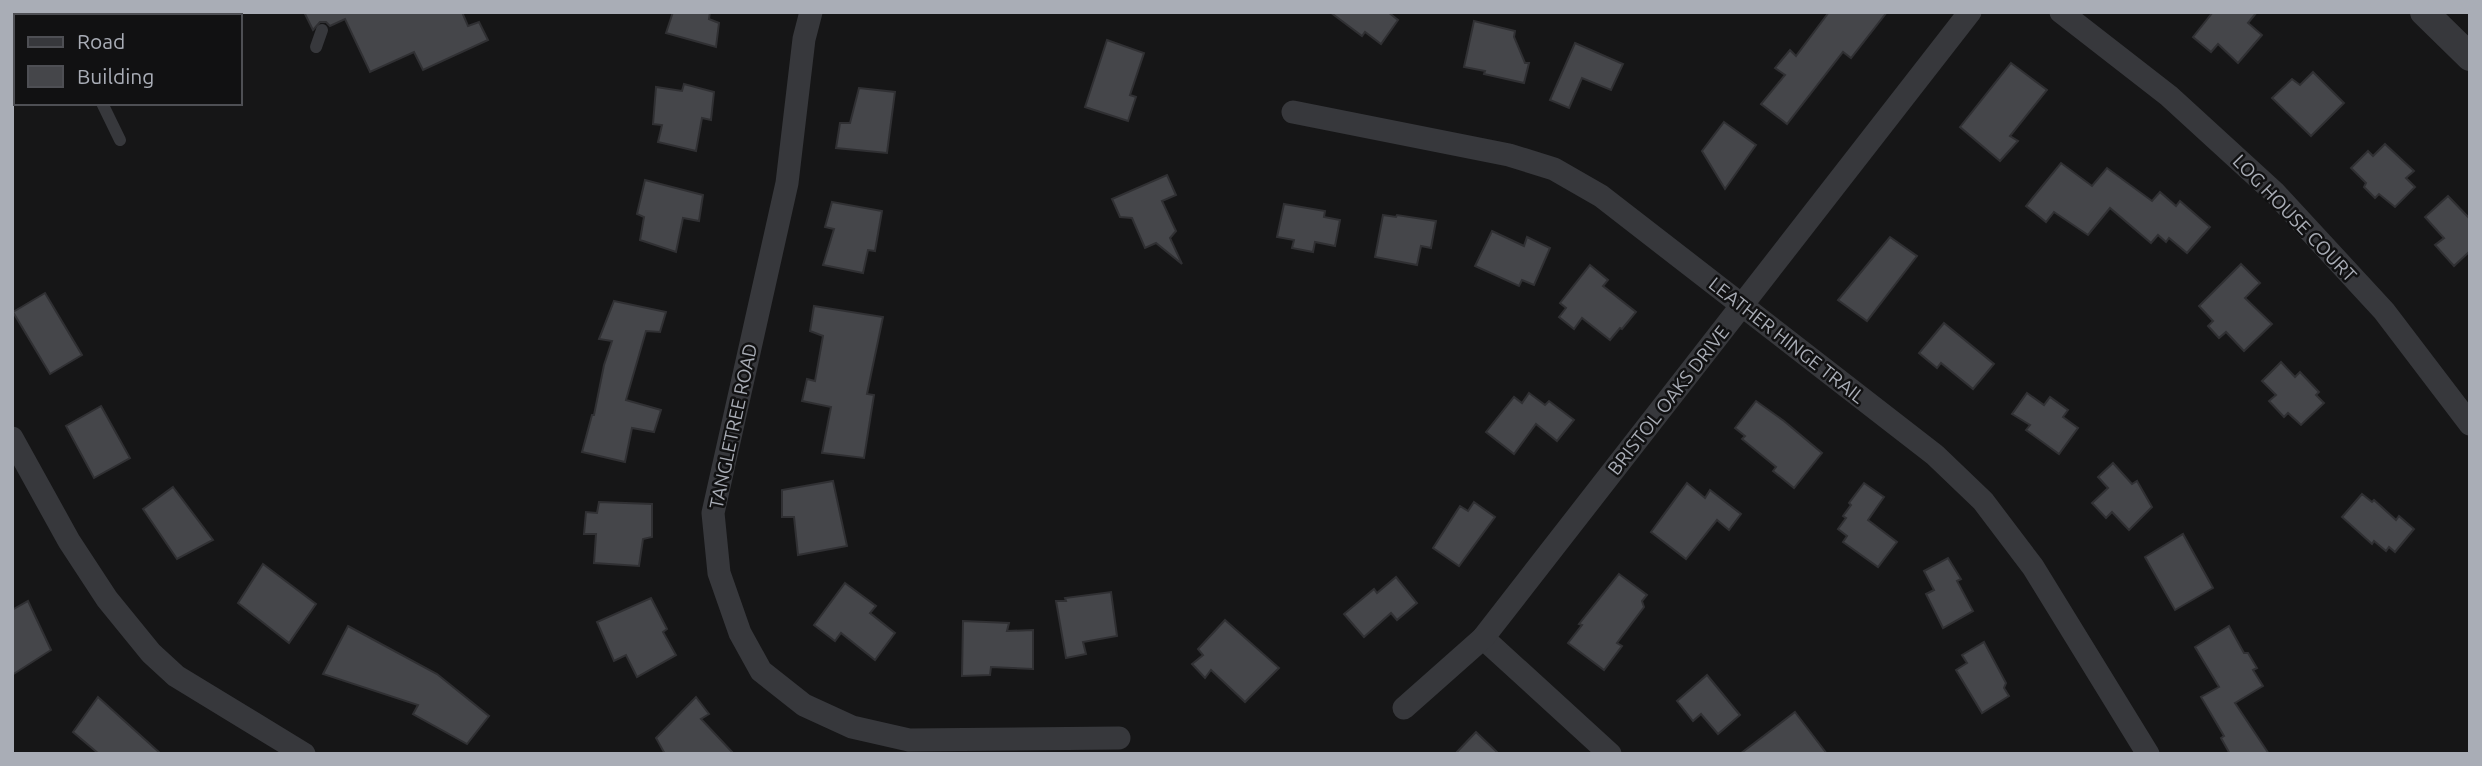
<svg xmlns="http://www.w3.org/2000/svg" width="2482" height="766" font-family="Ubuntu,sans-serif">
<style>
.building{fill:#45464a;stroke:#303033;stroke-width:2}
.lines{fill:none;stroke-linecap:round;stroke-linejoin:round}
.service{stroke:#37383c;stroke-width:12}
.minor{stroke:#37383c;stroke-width:23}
.tertiary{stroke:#37383c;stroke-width:28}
.labels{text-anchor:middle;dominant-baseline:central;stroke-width:5;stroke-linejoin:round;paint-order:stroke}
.street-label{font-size:19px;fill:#a9adb6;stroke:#111112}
</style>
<rect width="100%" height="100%" fill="#161617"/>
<g class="building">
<polygon points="304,12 462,12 468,26 479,22 488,40 423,70 414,52 370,72 345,19 330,26 326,22 320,22 313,30"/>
<polygon points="673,12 710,12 709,19 719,23 716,47 666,33"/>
<polygon points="1330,12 1388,12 1398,20 1381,44 1365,32 1362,36"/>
<polygon points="1829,12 1887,12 1851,58 1843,52 1787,124 1761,104 1785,75 1775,68 1790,50 1796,56"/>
<polygon points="2213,12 2257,12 2248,23 2262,35 2238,63 2218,44 2211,52 2193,37"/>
<polygon points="1474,21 1515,31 1514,37 1525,63 1529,63 1524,83 1484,74 1485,71 1464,67"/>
<polygon points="1107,40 1144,53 1130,95 1136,97 1128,121 1085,107"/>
<polygon points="1575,43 1623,64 1611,90 1582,78 1569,108 1550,100"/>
<polygon points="2011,63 2047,90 2010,136 2018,141 2000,161 1960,127"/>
<polygon points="2313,72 2344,103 2311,136 2272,98 2292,79 2300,85"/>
<polygon points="684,84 714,92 711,120 702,118 696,151 658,142 662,125 653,124 656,87 682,91"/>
<polygon points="859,88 895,92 887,153 836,148 840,123 850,123"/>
<polygon points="1724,122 1756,145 1725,189 1702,151"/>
<polygon points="2385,144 2414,171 2406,178 2415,187 2395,207 2379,194 2375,198 2364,187 2366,183 2351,168 2368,151 2373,156"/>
<polygon points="2061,163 2092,186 2107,168 2152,201 2160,192 2176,206 2180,201 2210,227 2187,253 2169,238 2166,242 2158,235 2151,243 2110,208 2088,235 2054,212 2046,222 2026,206"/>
<polygon points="1167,175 1176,195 1162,201 1176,231 1170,238 1182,264 1156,243 1145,248 1132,218 1120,217 1112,199"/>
<polygon points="645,180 703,195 699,221 683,218 676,252 640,240 644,217 637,214"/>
<polygon points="2448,196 2470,219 2470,251 2454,266 2435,245 2444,238 2425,217"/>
<polygon points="832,202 882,211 875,251 868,250 863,273 823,265 834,229 825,227"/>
<polygon points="1284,204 1325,211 1324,217 1340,220 1335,246 1315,242 1313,252 1292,248 1294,240 1277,237"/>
<polygon points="1383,215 1396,217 1397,215 1436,221 1431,248 1421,246 1417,265 1375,257"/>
<polygon points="1492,231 1524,246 1527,237 1550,248 1534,285 1522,280 1519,286 1475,266"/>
<polygon points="1890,237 1917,256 1867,321 1838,300"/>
<polygon points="2241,264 2260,283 2245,298 2272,324 2244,351 2226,332 2219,338 2208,326 2213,321 2199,306"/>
<polygon points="1590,265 1608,280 1603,286 1636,312 1622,329 1620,328 1610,340 1582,318 1574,329 1559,317 1566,308 1560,303"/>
<polygon points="45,293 82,355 50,374 13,312"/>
<polygon points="614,301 666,312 660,332 646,331 626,400 661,410 654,432 632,428 625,462 582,452 592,415 594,415 604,365 612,341 599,339"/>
<polygon points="814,306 883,317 867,394 874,395 864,458 822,453 831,407 802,401 807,379 815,381 823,336 810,331"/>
<polygon points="1944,323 1994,364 1973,389 1941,363 1937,368 1919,353"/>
<polygon points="2281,362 2295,377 2300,372 2319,392 2316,395 2324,403 2301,425 2288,413 2284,417 2269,401 2276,395 2262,381"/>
<polygon points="1529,393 1545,405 1549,401 1574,420 1557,441 1536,424 1514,454 1486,432 1514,397 1522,403"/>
<polygon points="2027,393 2044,405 2050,397 2068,410 2063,417 2078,428 2059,454 2026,430 2030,425 2012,414"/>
<polygon points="1756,401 1784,421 1822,453 1794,488 1773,471 1776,467 1742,439 1745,436 1735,428"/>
<polygon points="101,406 130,458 94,478 66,426"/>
<polygon points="2113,463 2132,484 2137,481 2152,507 2129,530 2112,512 2106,518 2092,503 2108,488 2098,477"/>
<polygon points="833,481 847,546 798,555 794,517 782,517 782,490"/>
<polygon points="1687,483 1705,498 1710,490 1741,514 1729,530 1717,520 1686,559 1651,532"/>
<polygon points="1864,483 1884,497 1868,520 1897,542 1878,567 1843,542 1847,536 1838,529 1846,518 1843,516 1851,505 1849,503"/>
<polygon points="173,487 213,540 177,559 143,509"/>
<polygon points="2362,494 2372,502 2374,500 2396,520 2399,516 2414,529 2395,552 2389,547 2386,551 2374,541 2372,544 2342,517"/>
<polygon points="599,502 652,504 652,537 643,539 639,566 594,563 596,534 584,534 586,512 597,513"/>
<polygon points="1474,502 1495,517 1459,566 1433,548 1460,506 1468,511"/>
<polygon points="2183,534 2213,588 2175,610 2145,557"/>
<polygon points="1948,558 1961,579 1957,581 1973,611 1943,628 1926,594 1934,590 1924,571"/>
<polygon points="263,564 316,604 289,643 238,603"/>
<polygon points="1619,574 1647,595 1642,601 1644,607 1617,643 1622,646 1604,670 1568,643 1582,625 1579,624"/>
<polygon points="1396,577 1417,603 1397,620 1391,613 1364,637 1344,614 1374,589 1377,593"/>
<polygon points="845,583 876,606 870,613 895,633 875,660 841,633 835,641 814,625"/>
<polygon points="1111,592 1117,636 1083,642 1086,654 1066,658 1056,601 1066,601 1065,598"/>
<polygon points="651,598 667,629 663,632 676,655 637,677 626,655 614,661 597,622"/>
<polygon points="28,601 51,650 12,675 12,610"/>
<polygon points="1225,620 1279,668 1245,702 1211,670 1205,678 1192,664 1203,655 1198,649"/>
<polygon points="963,621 1009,623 1007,631 1033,630 1033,669 991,667 990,675 962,676"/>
<polygon points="348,626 437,674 489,716 467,744 413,714 418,705 323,674"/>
<polygon points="2229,626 2244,653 2248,653 2257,668 2253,670 2263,686 2235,703 2269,754 2230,754 2221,738 2224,736 2201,697 2219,687 2195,647"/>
<polygon points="1984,642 2006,683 2004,688 2009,696 1982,713 1956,670 1967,663 1962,655"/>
<polygon points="1707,675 1740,715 1718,734 1701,714 1693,721 1677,701"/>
<polygon points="98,697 161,754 99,754 73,732"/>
<polygon points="696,697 709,714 701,719 734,754 665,754 656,738"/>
<polygon points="1795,712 1827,754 1740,754"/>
<polygon points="1476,732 1499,754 1455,754"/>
</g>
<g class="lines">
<g class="service">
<polyline points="26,12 29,16"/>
<polyline points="316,47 322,30"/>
<polyline points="102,103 120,140"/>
</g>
<g class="minor">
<polyline points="811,12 804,39 787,183 713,513 719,573 740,633 761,671 804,705 852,727 909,740 1119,738"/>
<polyline points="2061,12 2169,96 2275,193 2384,311 2470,424"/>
<polyline points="1293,112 1509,155 1554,169 1601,196 1935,455 1983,501 2033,567 2148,754"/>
<polyline points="12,438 69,541 107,599 151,653 176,676 304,754"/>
<polyline points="1483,638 1610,754"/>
<polyline points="1404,708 1483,638 1970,12"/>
</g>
<polyline class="tertiary" points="2424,12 2470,57"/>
</g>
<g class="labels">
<g class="street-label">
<text transform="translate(2295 218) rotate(46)">LOG HOUSE COURT</text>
<text transform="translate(1787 340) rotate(38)">LEATHER HINGE TRAIL</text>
<text transform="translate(1668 400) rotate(-52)">BRISTOL OAKS DRIVE</text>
<text transform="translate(733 426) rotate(-78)">TANGLETREE ROAD</text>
</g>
</g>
<rect width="2482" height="766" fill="none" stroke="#a9adb6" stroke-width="28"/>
<rect x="14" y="14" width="228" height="91" fill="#111112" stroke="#4e4f54" stroke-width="2"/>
<rect x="28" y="37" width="35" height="10" fill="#37383c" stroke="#4e4f54" stroke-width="2"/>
<text x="77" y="49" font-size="21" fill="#a9adb6">Road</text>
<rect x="28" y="66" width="35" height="21" fill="#45464a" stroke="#4e4f54" stroke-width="2"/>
<text x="77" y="84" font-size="21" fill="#a9adb6">Building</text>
</svg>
